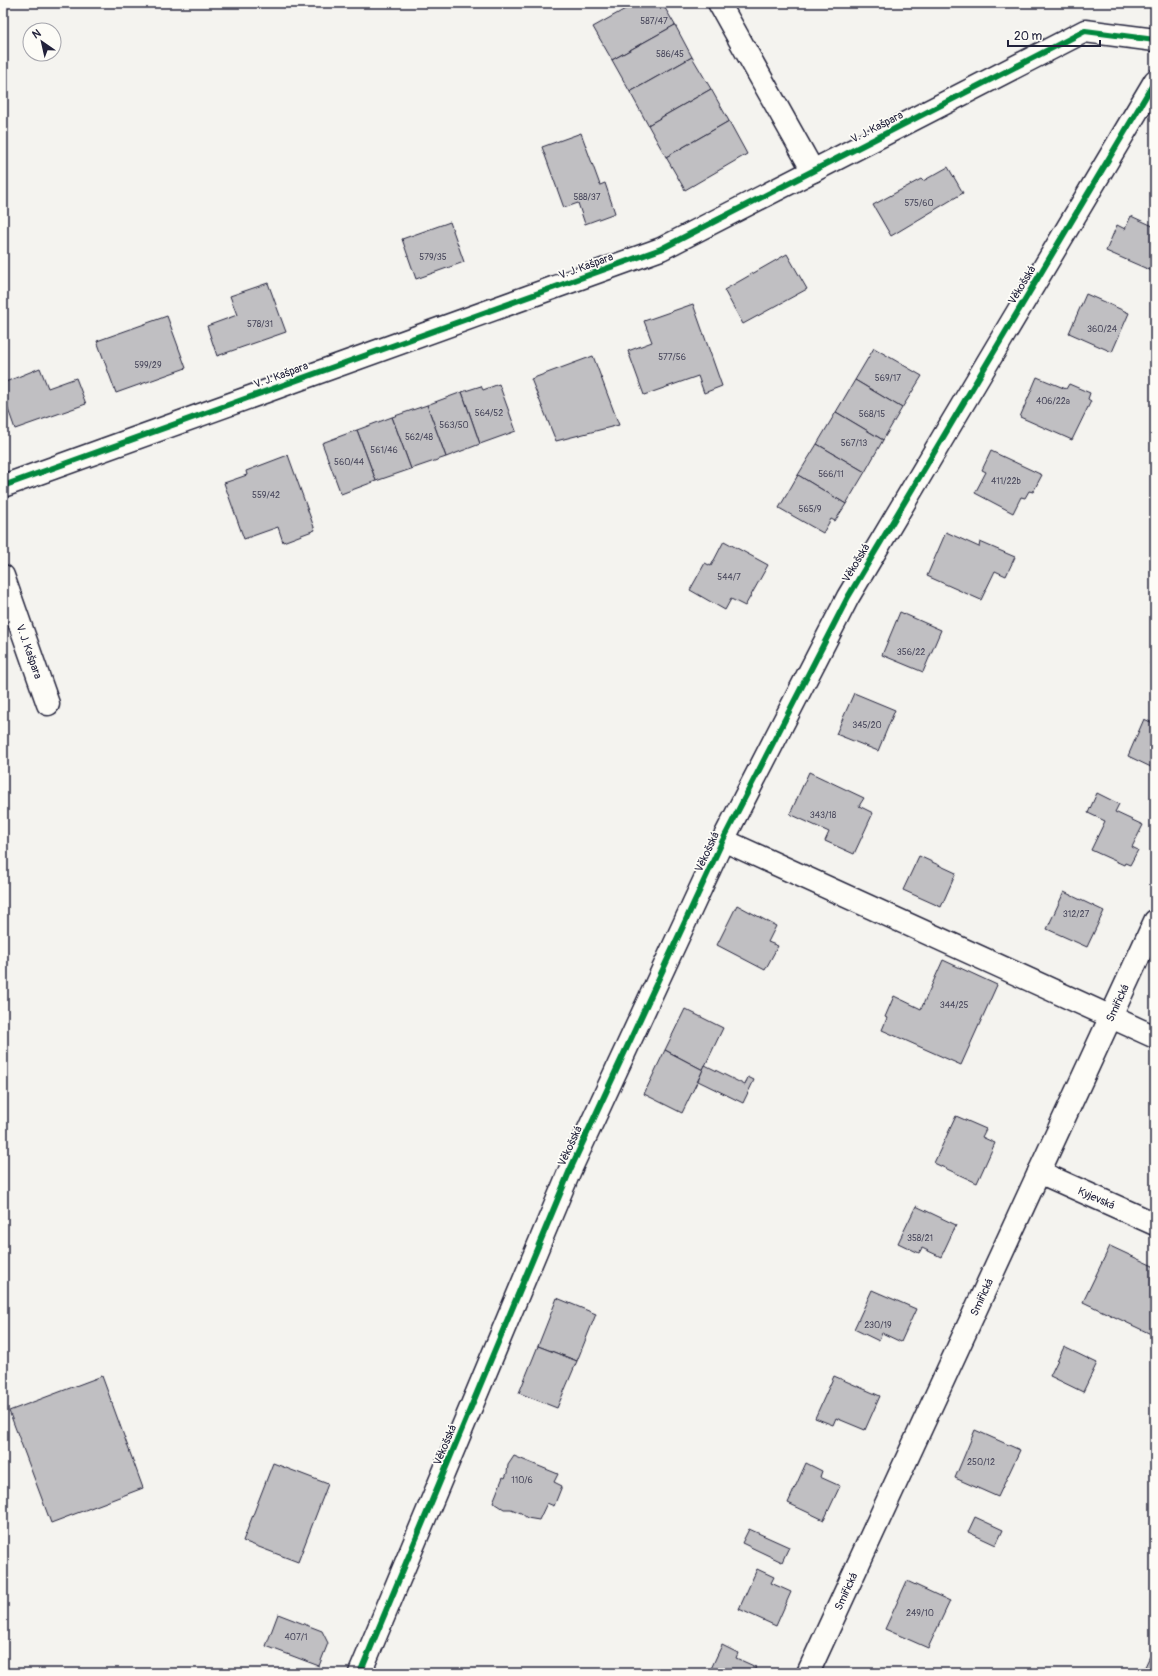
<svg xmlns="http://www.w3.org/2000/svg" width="1158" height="1676" font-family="Pangolin,sans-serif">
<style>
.building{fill:#c0bfc2;stroke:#22223b}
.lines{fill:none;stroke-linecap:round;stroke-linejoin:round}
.minor-casing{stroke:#22223b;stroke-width:25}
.minor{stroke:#fdfcf7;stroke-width:22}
.cycleway-casing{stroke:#fdfcf7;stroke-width:8}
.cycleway{stroke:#00873e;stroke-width:6}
.labels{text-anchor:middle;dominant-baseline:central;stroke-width:3.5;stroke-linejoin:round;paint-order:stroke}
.number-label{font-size:9px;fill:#4a495d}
.street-label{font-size:11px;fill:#22223b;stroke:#fdfcf7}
</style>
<rect width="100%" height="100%" fill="#f4f3ef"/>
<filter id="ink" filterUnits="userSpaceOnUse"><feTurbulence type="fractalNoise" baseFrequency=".025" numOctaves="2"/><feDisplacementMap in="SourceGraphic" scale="8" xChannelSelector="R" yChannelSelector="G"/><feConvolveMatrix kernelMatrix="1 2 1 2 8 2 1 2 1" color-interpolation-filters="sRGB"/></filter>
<g filter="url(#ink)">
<g class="building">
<polygon points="636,3 662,3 675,25 612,60 593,27"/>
<polygon points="675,25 692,57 630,92 612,60"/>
<polygon points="692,57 711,89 648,125 630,92"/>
<polygon points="711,89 729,121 666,157 648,125"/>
<polygon points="729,121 747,154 685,190 666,157"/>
<polygon points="581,133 600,185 605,183 615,213 585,224 578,203 564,208 542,147"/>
<polygon points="948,167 963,193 891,236 873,205 921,179 923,181"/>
<polygon points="1131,216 1155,227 1155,265 1152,271 1106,251 1117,225 1125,229"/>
<polygon points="450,222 464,262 416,279 402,239"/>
<polygon points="787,254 807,289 743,324 724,290"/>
<polygon points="268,283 286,332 217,356 207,326 237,315 230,296"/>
<polygon points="1086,294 1129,313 1112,352 1069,333"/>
<polygon points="693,304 722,386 704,393 698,376 644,395 628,351 652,342 644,321"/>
<polygon points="167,316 186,368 116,393 97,341"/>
<polygon points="874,348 922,376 902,408 855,380"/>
<polygon points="593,356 619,425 556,441 531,379"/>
<polygon points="40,368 48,388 76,378 86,404 15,429 3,395 3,383"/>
<polygon points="1037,377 1066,389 1069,384 1090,393 1088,399 1091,401 1072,440 1020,417"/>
<polygon points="855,380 902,408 883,440 836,412"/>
<polygon points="499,384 516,431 480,444 462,392 481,386 483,390"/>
<polygon points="462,392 480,444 446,457 427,405"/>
<polygon points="427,405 446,457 411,469 392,417"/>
<polygon points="836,412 883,440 865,472 817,444"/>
<polygon points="392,417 411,469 376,481 357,430"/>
<polygon points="357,430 376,481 341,494 322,443"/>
<polygon points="817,444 865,472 846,504 798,475"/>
<polygon points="991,451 1042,475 1033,492 1029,491 1025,498 1021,497 1013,513 975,493 986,472 982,470"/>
<polygon points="288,455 315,530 283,542 278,527 244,539 224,483 247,475 246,471"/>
<polygon points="798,475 846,504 835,521 831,519 823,533 779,508"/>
<polygon points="946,532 979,547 980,542 1015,557 1006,576 995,571 981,600 927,576"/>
<polygon points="724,541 768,565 745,606 731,599 725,610 690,590 705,563 711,566"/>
<polygon points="900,612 941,630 923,672 882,655"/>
<polygon points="1155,654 1155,666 1150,664"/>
<polygon points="854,693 895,710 878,751 836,734"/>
<polygon points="1144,719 1155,724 1155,769 1128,756"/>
<polygon points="809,772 864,798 859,806 873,813 854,854 825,841 829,832 790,814"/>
<polygon points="1097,793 1119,804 1115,812 1143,825 1132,847 1138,850 1130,865 1125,863 1124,865 1091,850 1105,821 1088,813"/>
<polygon points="919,856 956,873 941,907 903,890"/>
<polygon points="1064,892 1104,911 1087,947 1047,929"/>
<polygon points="737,905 776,926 768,942 778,946 765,970 717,945"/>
<polygon points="943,960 997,985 961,1065 882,1030 887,1018 885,1017 894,996 921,1009"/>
<polygon points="685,1009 723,1028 703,1070 665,1050"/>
<polygon points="665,1050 703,1070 682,1113 644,1094"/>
<polygon points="705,1065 745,1085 748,1077 754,1080 743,1103 698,1081"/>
<polygon points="956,1116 986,1129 982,1137 995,1143 977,1183 934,1163"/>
<polygon points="916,1206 956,1225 941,1257 922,1248 919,1253 898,1243"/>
<polygon points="1110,1246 1155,1267 1155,1330 1153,1335 1083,1302"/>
<polygon points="872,1290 916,1309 901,1342 882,1333 879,1341 854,1329"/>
<polygon points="557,1298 596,1314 577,1361 538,1346"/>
<polygon points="538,1346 577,1361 557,1408 519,1393"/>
<polygon points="1064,1347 1097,1363 1083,1392 1050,1376"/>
<polygon points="102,1376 143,1488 51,1523 9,1411"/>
<polygon points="834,1376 880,1396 865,1430 836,1418 833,1425 815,1418"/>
<polygon points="975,1430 1020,1450 998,1497 955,1478"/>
<polygon points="514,1456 558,1474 554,1482 562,1486 554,1506 547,1503 539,1520 527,1518 521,1513 511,1509 504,1509 493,1502 503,1477 505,1478 507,1473 508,1465"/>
<polygon points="273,1463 328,1484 298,1562 243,1541"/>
<polygon points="806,1463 822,1471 820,1477 840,1486 824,1520 788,1503"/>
<polygon points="975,1517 1003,1530 996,1545 968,1532"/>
<polygon points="749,1529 789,1547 782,1562 742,1543"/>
<polygon points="757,1569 774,1577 771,1583 791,1592 776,1626 739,1609"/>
<polygon points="907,1581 950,1601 928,1648 885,1629"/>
<polygon points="278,1614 322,1631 328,1643 319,1666 266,1646"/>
<polygon points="722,1645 738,1653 736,1658 756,1667 753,1673 709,1673"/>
<polygon points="1150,1656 1155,1659 1155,1673 1143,1671"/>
</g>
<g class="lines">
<g class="minor-casing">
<g id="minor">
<polyline points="719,3 813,171"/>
<polyline points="3,486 661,249 1085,31 1155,40"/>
<path id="s1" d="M3,576L48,704"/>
<polyline points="723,840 1155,1037"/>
<path id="s2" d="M1039,1172L1155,1224"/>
<polyline points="360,1673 570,1170 723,840 848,597 1155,81"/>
<path id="s3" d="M808,1673L1155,921"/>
</g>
</g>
<use href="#minor" class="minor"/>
<g class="cycleway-casing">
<g id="cycleway">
<polyline points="3,486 661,249 1085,31 1155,40"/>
<polyline points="360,1673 570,1170 723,840 848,597 1155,81"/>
</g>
</g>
<use href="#cycleway" class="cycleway"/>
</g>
</g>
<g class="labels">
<g class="number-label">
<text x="654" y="21">587/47</text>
<text x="670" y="54">586/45</text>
<text x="587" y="197">588/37</text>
<text x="919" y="203">575/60</text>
<text x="433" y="257">579/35</text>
<text x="260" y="324">578/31</text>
<text x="1102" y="329">360/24</text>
<text x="672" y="357">577/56</text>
<text x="148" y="365">599/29</text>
<text x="888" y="378">569/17</text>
<text x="1053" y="401">406/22a</text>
<text x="489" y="413">564/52</text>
<text x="872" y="414">568/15</text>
<text x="454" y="425">563/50</text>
<text x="419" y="437">562/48</text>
<text x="854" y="443">567/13</text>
<text x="384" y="450">561/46</text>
<text x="349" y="462">560/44</text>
<text x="831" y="474">566/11</text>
<text x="1006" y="481">411/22b</text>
<text x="266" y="495">559/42</text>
<text x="810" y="509">565/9</text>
<text x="729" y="577">544/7</text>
<text x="911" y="652">356/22</text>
<text x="867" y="725">345/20</text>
<text x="823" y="815">343/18</text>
<text x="1076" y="914">312/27</text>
<text x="954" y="1005">344/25</text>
<text x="920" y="1238">358/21</text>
<text x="878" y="1325">230/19</text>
<text x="981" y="1462">250/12</text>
<text x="522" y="1480">110/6</text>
<text x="920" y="1613">249/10</text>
<text x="296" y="1637">407/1</text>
</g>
<g class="street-label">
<text transform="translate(877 127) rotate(-27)">V. J. Kašpara</text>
<text transform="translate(586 266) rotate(-20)">V. J. Kašpara</text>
<text transform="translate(1022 285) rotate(-59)">Věkošská</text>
<text transform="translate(281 375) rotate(-20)">V. J. Kašpara</text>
<text transform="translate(856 563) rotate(-59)">Věkošská</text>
<text stroke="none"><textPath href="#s1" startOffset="80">V. J. Kašpara</textPath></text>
<text transform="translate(707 852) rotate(-65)">Věkošská</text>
<text stroke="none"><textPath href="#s3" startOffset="738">Smiřická</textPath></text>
<text transform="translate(570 1146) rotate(-65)">Věkošská</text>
<text stroke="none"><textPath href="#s2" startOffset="63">Kyjevská</textPath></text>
<text stroke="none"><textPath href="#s3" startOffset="414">Smiřická</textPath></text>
<text transform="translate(445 1445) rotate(-67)">Věkošská</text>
<text stroke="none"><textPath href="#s3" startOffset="90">Smiřická</textPath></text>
</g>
</g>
<rect width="1158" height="1676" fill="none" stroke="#fdfcf7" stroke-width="16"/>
<rect x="8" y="8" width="1142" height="1660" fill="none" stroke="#22223b" stroke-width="1.5" filter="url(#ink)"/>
<g transform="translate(42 42) rotate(326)"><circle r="19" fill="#fdfcf7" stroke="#a5a5ac"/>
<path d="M0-3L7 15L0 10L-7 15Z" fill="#22223b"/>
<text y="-6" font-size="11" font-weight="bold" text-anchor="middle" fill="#22223b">N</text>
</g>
<path d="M1008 40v6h92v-6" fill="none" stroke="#22223b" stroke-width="2"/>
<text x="1014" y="40" font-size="12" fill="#22223b" stroke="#fdfcf7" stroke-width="3" paint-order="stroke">20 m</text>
</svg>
